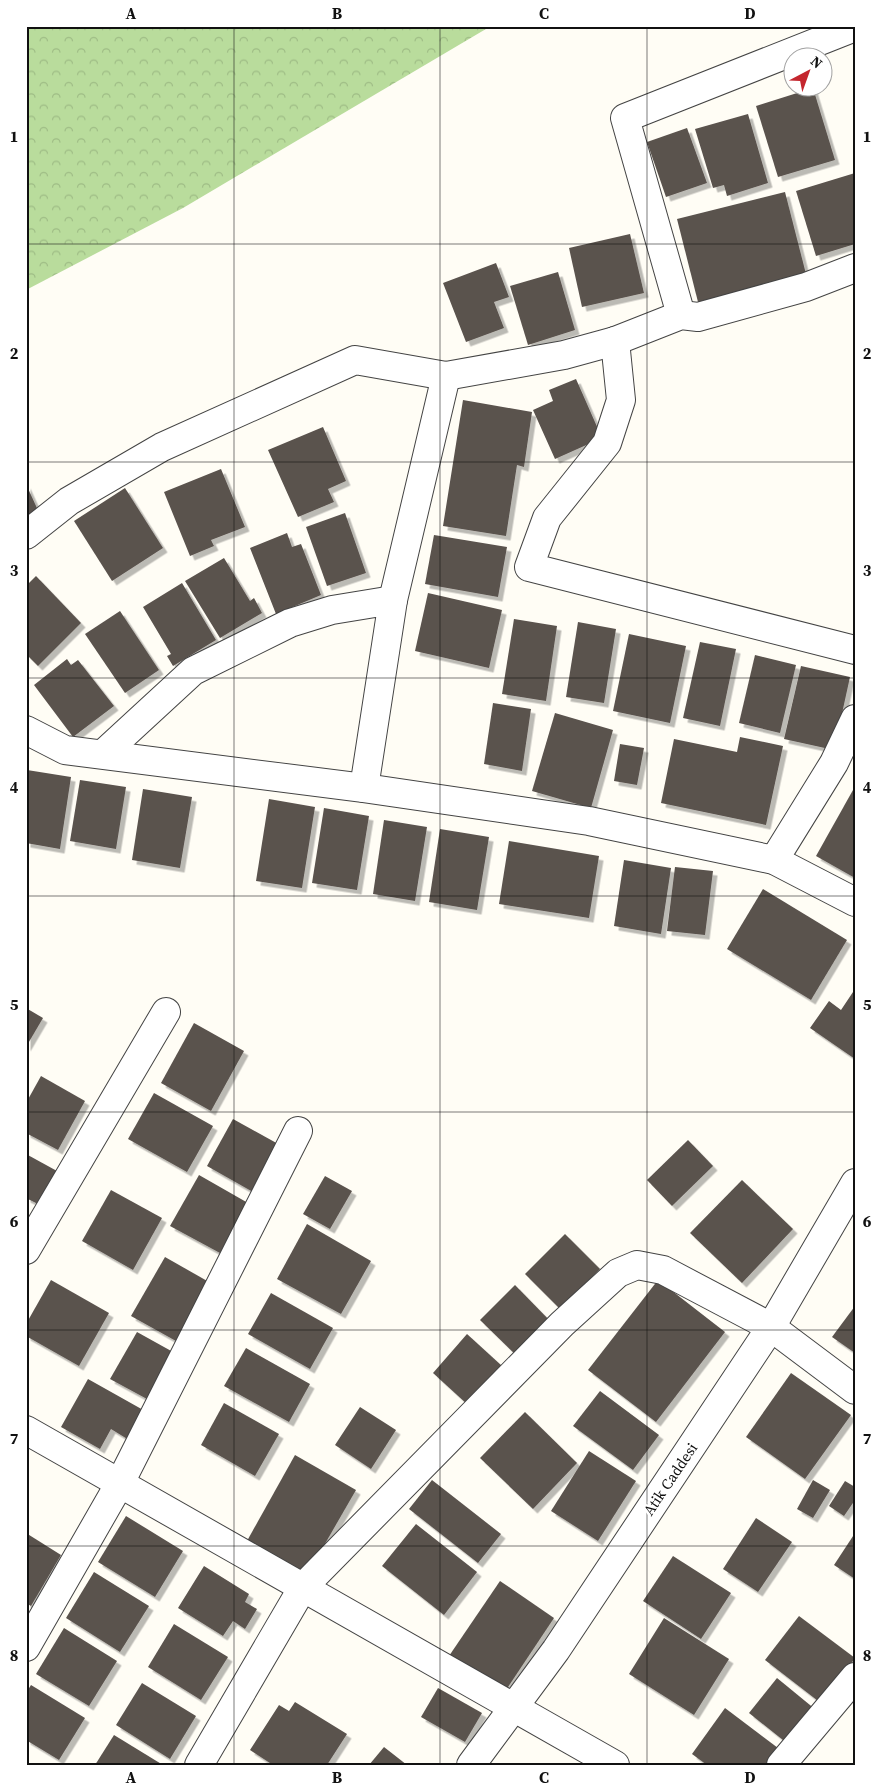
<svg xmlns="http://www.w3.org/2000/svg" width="881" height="1791" font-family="'Source Serif 4',serif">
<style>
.forest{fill:url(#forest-crowns)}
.building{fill:#5a524d;filter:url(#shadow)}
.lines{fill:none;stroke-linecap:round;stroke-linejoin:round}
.minor-casing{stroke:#444;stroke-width:30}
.tertiary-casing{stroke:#444;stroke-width:30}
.minor{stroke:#fff;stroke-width:28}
.tertiary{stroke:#fff;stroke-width:28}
.grid{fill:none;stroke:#111;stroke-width:1;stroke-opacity:0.55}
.labels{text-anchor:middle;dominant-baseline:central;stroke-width:5;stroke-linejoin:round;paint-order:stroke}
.street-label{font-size:15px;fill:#111;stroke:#fff}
.neatline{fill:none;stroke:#111;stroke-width:2}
.grid-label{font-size:16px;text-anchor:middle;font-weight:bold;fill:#111}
</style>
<defs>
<pattern id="forest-crowns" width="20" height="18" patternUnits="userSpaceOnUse" patternTransform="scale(1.25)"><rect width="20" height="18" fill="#b9dc9c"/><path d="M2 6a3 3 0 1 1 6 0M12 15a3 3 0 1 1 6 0" fill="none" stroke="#9ebc85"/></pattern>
<filter id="shadow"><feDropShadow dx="4.5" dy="4.5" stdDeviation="0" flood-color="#0004"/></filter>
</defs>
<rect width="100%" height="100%" fill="#fffdf5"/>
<polygon class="forest" points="26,26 491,26 183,208 26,290"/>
<g class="building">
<polygon points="813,88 835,160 778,177 756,106"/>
<polygon points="748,114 768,183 727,196 724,185 713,188 695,129"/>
<polygon points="687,128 707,183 666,197 647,142"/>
<polygon points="855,173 855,244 816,256 796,191"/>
<polygon points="785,192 806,274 698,302 677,219"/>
<polygon points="630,234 644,293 582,307 569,248"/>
<polygon points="496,263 509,297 494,302 504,328 466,342 443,283"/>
<polygon points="558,272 575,330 528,345 510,286"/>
<polygon points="576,379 602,438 555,459 533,410 553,401 549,390"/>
<polygon points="463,400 532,412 524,467 517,465 506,536 443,526"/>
<polygon points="323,427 346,481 328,489 334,502 298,517 268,450"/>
<polygon points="221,469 245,527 211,540 214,546 190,556 164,492"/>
<polygon points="26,484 41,517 26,523"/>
<polygon points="125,488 163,548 112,581 74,521"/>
<polygon points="345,513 366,573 327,586 306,527"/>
<polygon points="287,533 292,547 301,544 321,595 276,614 250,548"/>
<polygon points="434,535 507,547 498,597 425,584"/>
<polygon points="224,558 250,601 254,598 262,613 220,638 185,581"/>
<polygon points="36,576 81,623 38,666 26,654 26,586"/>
<polygon points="182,583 216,640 173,666 167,656 171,654 143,607"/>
<polygon points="428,593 502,610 489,668 415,651"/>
<polygon points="120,611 159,670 125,693 85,634"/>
<polygon points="514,619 557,626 546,701 502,694"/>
<polygon points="578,622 616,629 604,703 566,697"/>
<polygon points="629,634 686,646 670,723 613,711"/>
<polygon points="700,642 736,649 720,726 683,718"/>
<polygon points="755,655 796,665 780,733 739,723"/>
<polygon points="67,659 71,665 78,660 114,706 73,737 34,685"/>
<polygon points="801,666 850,677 834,750 784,739"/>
<polygon points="493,703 531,709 522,771 484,764"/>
<polygon points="555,713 613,730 591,808 532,791"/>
<polygon points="740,737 783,746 766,825 661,803 674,739 737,752"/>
<polygon points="620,744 644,748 637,785 614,781"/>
<polygon points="27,770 71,777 60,849 26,843"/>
<polygon points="80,780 126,787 116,849 70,841"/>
<polygon points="143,789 192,797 180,868 132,860"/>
<polygon points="853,790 855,791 855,878 816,856"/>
<polygon points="269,799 315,807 302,888 256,881"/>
<polygon points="324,808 369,816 357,890 312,883"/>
<polygon points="384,820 427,827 415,901 373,894"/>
<polygon points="440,829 489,837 477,910 429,902"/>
<polygon points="509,841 599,856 589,918 499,904"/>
<polygon points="624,860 671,868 661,934 614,926"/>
<polygon points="675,867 713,871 705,935 667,931"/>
<polygon points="763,889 847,940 811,1000 727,949"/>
<polygon points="853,992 855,993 855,1059 810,1028 829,1001 841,1010"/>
<polygon points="26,1008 43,1018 26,1047"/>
<polygon points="194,1023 244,1051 211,1111 161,1083"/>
<polygon points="41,1076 85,1101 58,1150 26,1133 26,1103"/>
<polygon points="154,1093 213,1126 187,1172 128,1139"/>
<polygon points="233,1119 280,1145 253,1192 207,1166"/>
<polygon points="688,1140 713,1166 672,1206 647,1180"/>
<polygon points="26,1154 57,1171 38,1204 26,1198"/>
<polygon points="199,1175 248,1203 220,1253 170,1226"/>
<polygon points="325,1176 352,1191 330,1229 303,1214"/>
<polygon points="742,1180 793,1229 742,1283 690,1233"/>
<polygon points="111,1190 162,1218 133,1270 82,1241"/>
<polygon points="307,1224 371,1261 341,1314 277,1279"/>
<polygon points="565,1234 600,1269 560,1309 525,1274"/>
<polygon points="165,1257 209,1282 176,1341 131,1316"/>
<polygon points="51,1280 109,1313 79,1366 26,1336 26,1324"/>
<polygon points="658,1280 725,1332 656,1422 588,1370"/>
<polygon points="515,1285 554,1325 520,1359 480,1320"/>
<polygon points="271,1293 333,1328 310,1369 248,1334"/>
<polygon points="855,1306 855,1353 832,1337"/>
<polygon points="137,1332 173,1352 147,1399 110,1379"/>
<polygon points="467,1334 502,1366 468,1405 433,1373"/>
<polygon points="246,1348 310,1384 289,1422 224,1386"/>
<polygon points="791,1373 851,1415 805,1479 746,1437"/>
<polygon points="88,1379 145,1411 129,1440 111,1429 100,1449 61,1427"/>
<polygon points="600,1391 659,1435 633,1470 573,1426"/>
<polygon points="224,1403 279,1434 255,1476 201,1445"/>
<polygon points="360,1407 396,1430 371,1469 335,1445"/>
<polygon points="525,1412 577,1463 533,1509 480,1458"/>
<polygon points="589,1451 636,1481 598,1541 551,1511"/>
<polygon points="295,1455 356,1490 307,1575 247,1541"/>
<polygon points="432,1480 501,1534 478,1563 409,1509"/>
<polygon points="813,1480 830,1490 813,1518 797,1509"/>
<polygon points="845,1481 855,1487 855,1500 844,1516 829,1506"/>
<polygon points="126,1516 183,1551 155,1597 98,1562"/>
<polygon points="756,1518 792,1542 758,1592 723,1569"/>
<polygon points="416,1524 477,1572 444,1615 382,1566"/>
<polygon points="26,1533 61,1555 31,1606 26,1603"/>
<polygon points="855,1533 855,1579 834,1565"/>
<polygon points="673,1556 731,1593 701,1639 643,1601"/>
<polygon points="204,1566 249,1594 245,1602 257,1609 245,1629 233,1621 223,1636 178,1608"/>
<polygon points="94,1572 149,1606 120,1652 66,1618"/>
<polygon points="500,1581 554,1618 504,1693 449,1656"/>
<polygon points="799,1616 855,1658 822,1704 765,1660"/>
<polygon points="664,1618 729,1659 694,1715 629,1674"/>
<polygon points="174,1624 228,1657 201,1700 148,1667"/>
<polygon points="64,1628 117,1661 89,1706 36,1674"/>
<polygon points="777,1678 816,1710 788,1744 749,1713"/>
<polygon points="142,1683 196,1716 170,1759 116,1725"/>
<polygon points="31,1685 85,1718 59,1760 26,1740 26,1693"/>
<polygon points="438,1688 482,1713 465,1742 421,1717"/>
<polygon points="295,1702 347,1734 327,1765 273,1765 250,1750 279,1705 289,1711"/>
<polygon points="725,1708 782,1751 772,1765 707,1765 692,1754"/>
<polygon points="114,1735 163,1765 95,1765"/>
<polygon points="384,1747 407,1765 369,1765"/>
</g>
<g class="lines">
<g class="minor-casing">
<g id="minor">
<polyline points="681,315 625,118 855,27"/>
<polyline points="615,341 621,400 607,443 547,518 529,567 855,650"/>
<polyline points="26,535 69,501 162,447 355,360 446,376 564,355 615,341 681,315 698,317 806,287 855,268"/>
<polyline points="393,600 446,376"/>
<polyline points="26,730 65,750 364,788 589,821 774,860 855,902"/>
<polyline points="104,753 193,671 290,623 332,610 393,600 364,788"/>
<polyline points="774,860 834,763 855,719"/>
<polyline points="26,1250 166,1012"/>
<polyline points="26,1430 615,1765"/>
<polyline points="26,1647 120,1483 298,1131"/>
<polyline points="199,1765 303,1587 562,1324 618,1273 637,1265 663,1270 771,1327 855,1390"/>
<polyline points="781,1765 855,1677"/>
</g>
</g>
<g class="tertiary-casing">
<polyline id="tertiary" points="471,1765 556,1650 771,1327 855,1183"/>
</g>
<use href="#minor" class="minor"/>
<use href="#tertiary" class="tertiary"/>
</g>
<path class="grid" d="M234,26V1765M440,26V1765M647,26V1765M26,244H855M26,462H855M26,678H855M26,896H855M26,1112H855M26,1330H855M26,1546H855"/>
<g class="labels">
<g class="street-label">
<text transform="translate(670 1479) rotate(-56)">Atik Caddesi</text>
</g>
</g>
<rect width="881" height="1791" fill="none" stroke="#ffffff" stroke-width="55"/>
<g transform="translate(808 72) rotate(41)"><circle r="24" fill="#ffffff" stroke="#a0a0a0"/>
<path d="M0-4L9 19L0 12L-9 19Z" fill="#c4262e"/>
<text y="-8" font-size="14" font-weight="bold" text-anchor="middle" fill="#111111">N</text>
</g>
<rect x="28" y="28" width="826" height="1736" class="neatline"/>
<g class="grid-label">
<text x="131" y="19">A</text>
<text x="337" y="19">B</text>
<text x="544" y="19">C</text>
<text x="750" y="19">D</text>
<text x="14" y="142">1</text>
<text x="867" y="142">1</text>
<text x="14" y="359">2</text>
<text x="867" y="359">2</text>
<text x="14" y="576">3</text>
<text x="867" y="576">3</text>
<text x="14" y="793">4</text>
<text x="867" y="793">4</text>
<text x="14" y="1010">5</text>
<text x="867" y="1010">5</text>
<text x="14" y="1227">6</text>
<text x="867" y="1227">6</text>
<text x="14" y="1444">7</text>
<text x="867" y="1444">7</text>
<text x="14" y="1661">8</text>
<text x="867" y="1661">8</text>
<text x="131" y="1783">A</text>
<text x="337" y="1783">B</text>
<text x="544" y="1783">C</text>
<text x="750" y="1783">D</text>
</g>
</svg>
